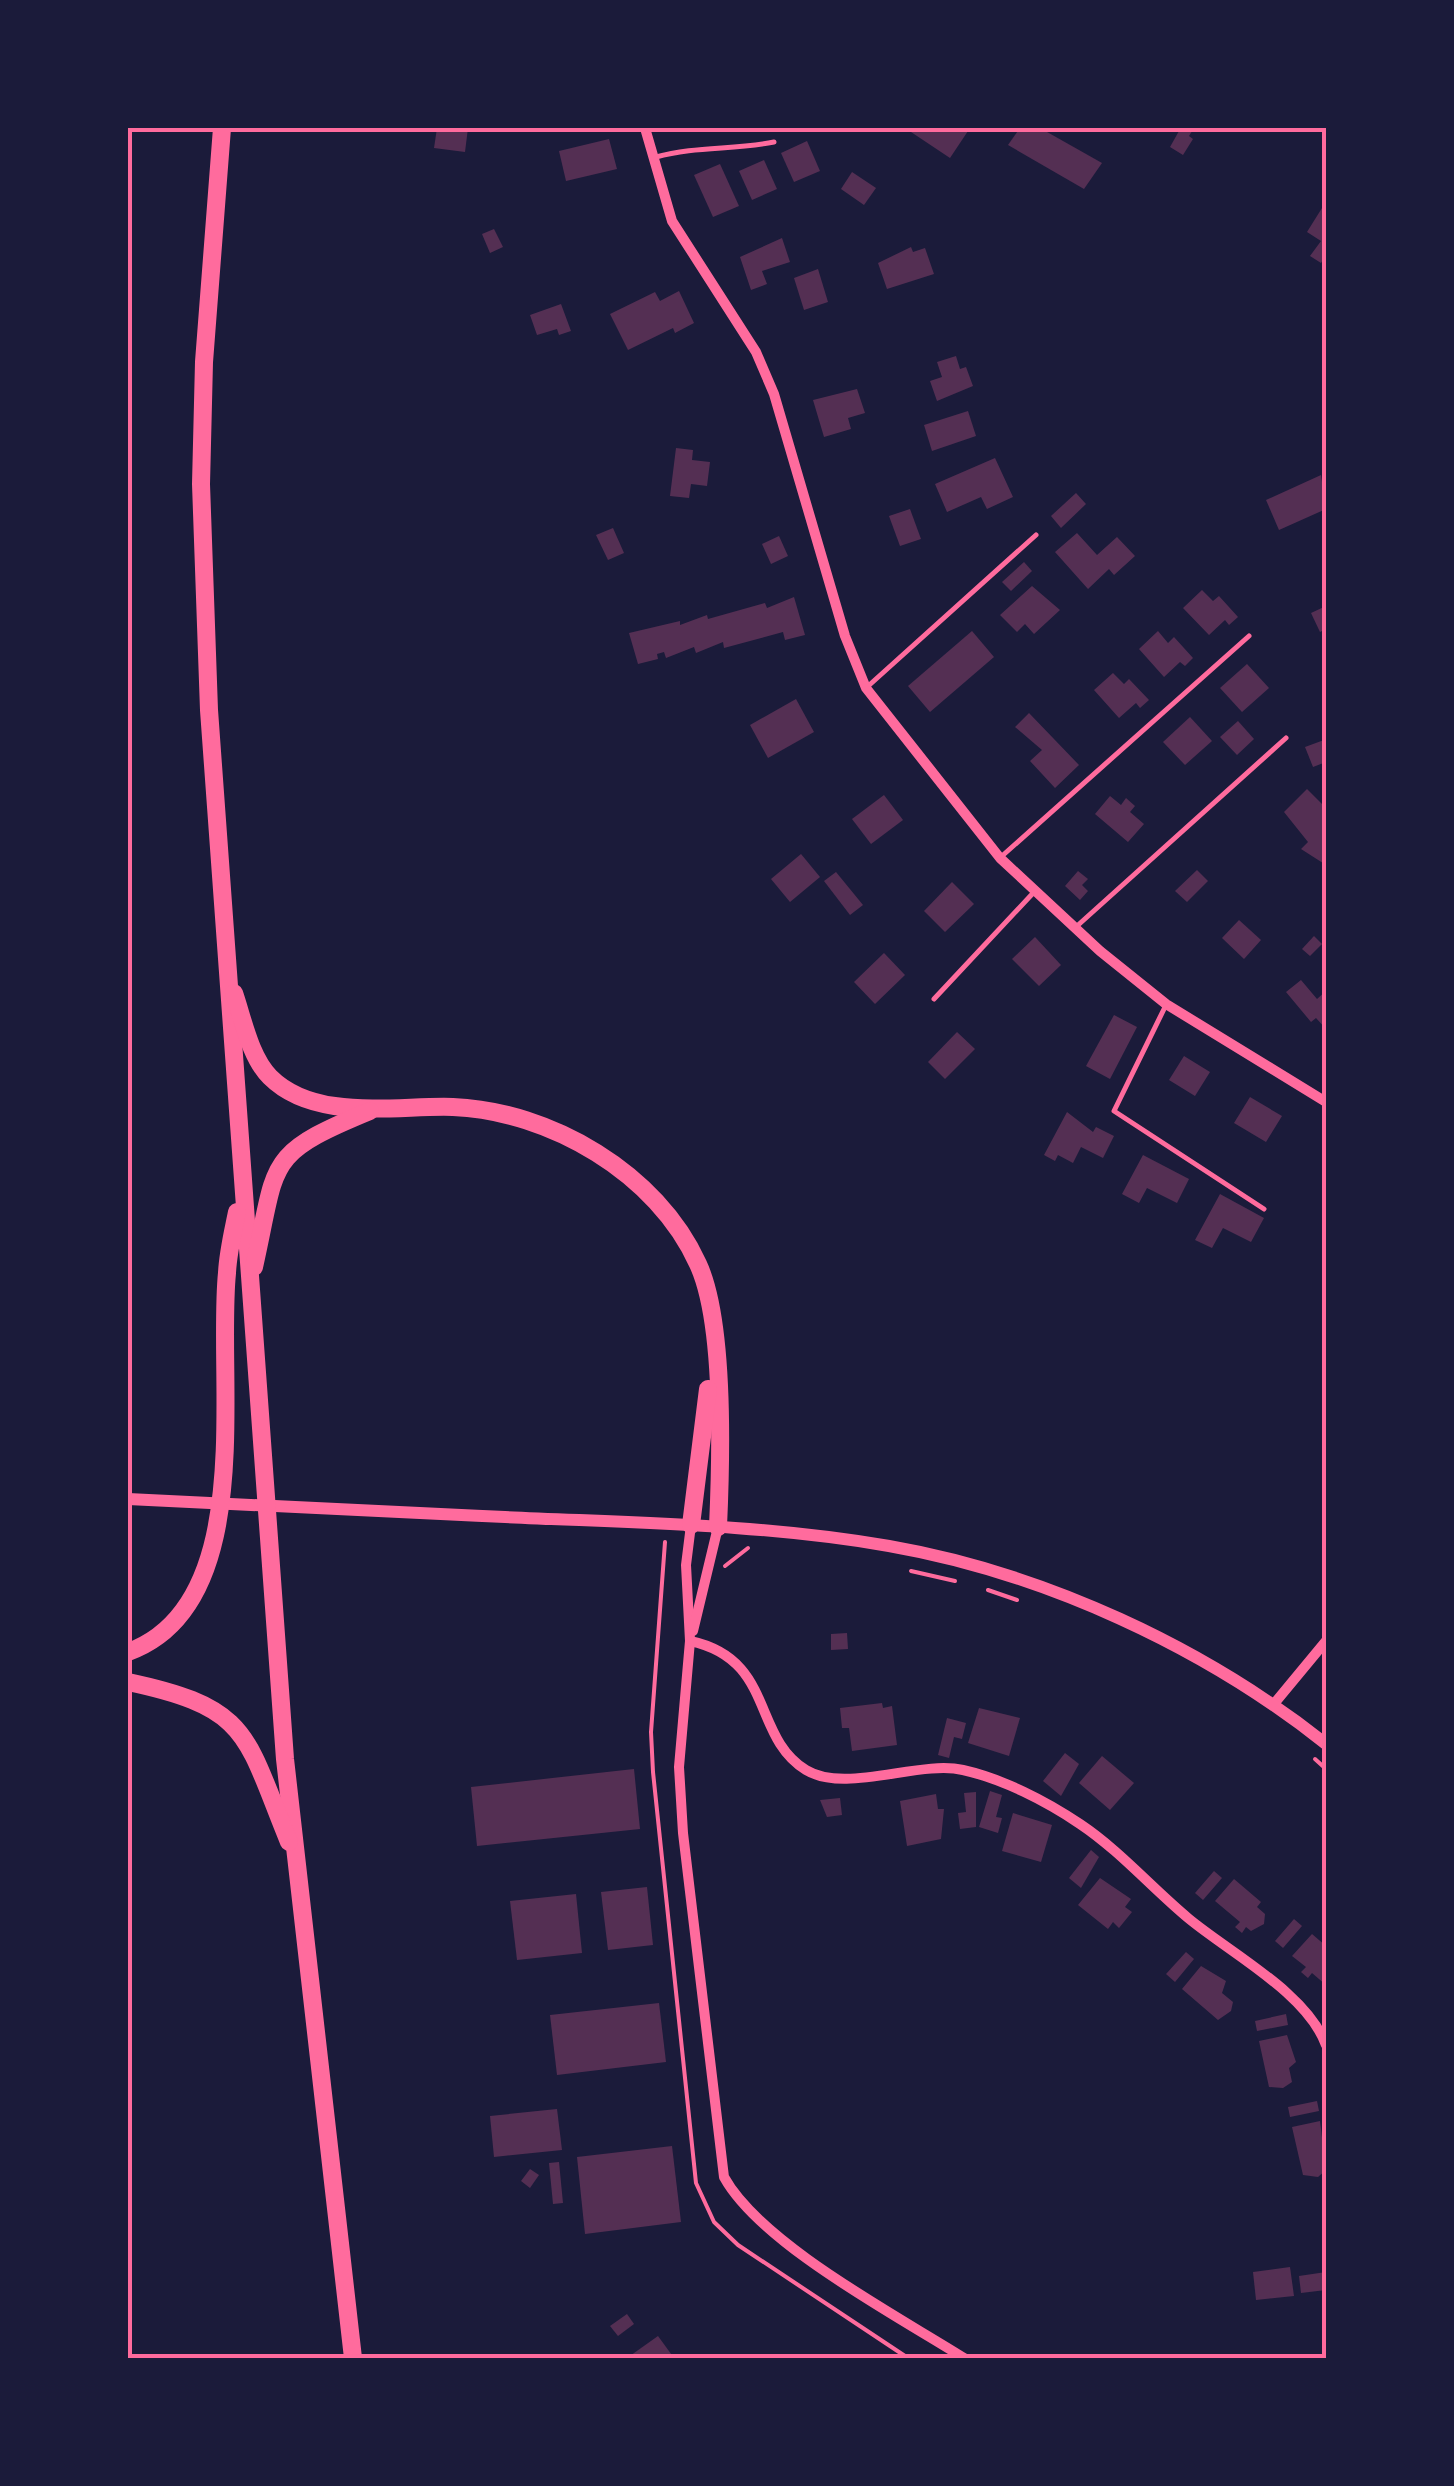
<svg xmlns="http://www.w3.org/2000/svg" width="1454" height="2486" font-family="Poppins,sans-serif">
<style>
.building{fill:#542f53}
.lines{fill:none;stroke-linecap:round;stroke-linejoin:round}
.path{stroke:#ff6b9d;stroke-width:4}
.service{stroke:#ff6b9d;stroke-width:5}
.minor{stroke:#ff6b9d;stroke-width:10}
.tertiary{stroke:#ff6b9d;stroke-width:12}
.trunk{stroke:#ff6b9d;stroke-width:18}
.neatline{fill:none;stroke:#ff6b9d;stroke-width:4}
</style>
<rect width="100%" height="100%" fill="#1b1b3a"/>
<g class="building">
<polygon points="437,128 468,128 465,152 434,148"/>
<polygon points="905,128 962,128 968,131 950,158"/>
<polygon points="1020,128 1040,128 1102,163 1084,189 1008,145"/>
<polygon points="1174,128 1194,128 1189,136 1193,139 1183,155 1170,147 1179,131"/>
<polygon points="609,139 617,169 566,181 559,151"/>
<polygon points="807,141 820,171 794,182 781,153"/>
<polygon points="764,160 777,189 752,200 739,171"/>
<polygon points="720,164 739,206 713,217 694,175"/>
<polygon points="852,172 876,188 864,205 841,189"/>
<polygon points="1322,208 1326,211 1326,255 1321,263 1310,256 1321,241 1307,232"/>
<polygon points="494,229 503,247 490,253 482,234"/>
<polygon points="782,238 790,262 762,271 767,284 751,290 740,257"/>
<polygon points="911,247 913,252 925,248 934,274 887,289 878,263"/>
<polygon points="818,269 828,302 804,310 794,278"/>
<polygon points="679,291 694,323 675,333 673,328 628,350 610,314 655,292 660,301"/>
<polygon points="561,304 571,331 559,335 557,329 537,335 530,315"/>
<polygon points="956,356 960,369 966,367 973,386 937,401 930,381 942,377 937,362"/>
<polygon points="857,389 865,413 848,418 851,429 824,437 813,400"/>
<polygon points="968,411 976,436 932,451 924,425"/>
<polygon points="676,448 693,450 692,460 710,462 707,486 691,484 689,498 670,496"/>
<polygon points="995,458 1013,497 987,509 981,497 947,512 935,484"/>
<polygon points="1321,475 1326,509 1279,530 1266,500"/>
<polygon points="1076,493 1086,504 1061,528 1051,516"/>
<polygon points="910,509 921,539 900,546 889,516"/>
<polygon points="613,528 624,553 608,560 596,535"/>
<polygon points="1077,533 1097,555 1117,537 1135,556 1114,575 1109,569 1088,589 1055,552"/>
<polygon points="779,536 788,556 771,564 762,544"/>
<polygon points="1024,562 1032,571 1011,591 1002,582"/>
<polygon points="1032,586 1060,610 1034,634 1025,624 1017,632 1000,615"/>
<polygon points="1202,590 1213,601 1219,596 1238,617 1229,625 1225,620 1209,635 1183,608"/>
<polygon points="794,597 805,635 785,640 783,632 724,648 723,642 696,653 694,647 666,658 664,652 657,654 658,659 638,664 629,633 680,621 680,625 707,615 708,619 765,603 767,608"/>
<polygon points="1326,606 1326,629 1320,632 1311,613"/>
<polygon points="972,631 994,657 930,712 908,686"/>
<polygon points="1158,631 1168,643 1174,637 1193,658 1185,666 1180,662 1164,677 1139,649"/>
<polygon points="1247,664 1269,688 1242,712 1220,688"/>
<polygon points="1113,673 1124,684 1129,679 1149,700 1140,708 1136,703 1119,718 1094,690"/>
<polygon points="796,699 814,732 768,758 750,725"/>
<polygon points="1029,713 1079,765 1055,788 1030,761 1042,750 1015,727"/>
<polygon points="1190,717 1212,741 1185,765 1163,742"/>
<polygon points="1238,721 1254,739 1237,755 1220,737"/>
<polygon points="1324,740 1326,762 1313,767 1305,747"/>
<polygon points="1307,789 1326,808 1326,865 1301,849 1308,842 1284,812"/>
<polygon points="884,795 903,820 871,844 852,819"/>
<polygon points="1110,796 1121,805 1126,798 1135,806 1130,812 1144,824 1128,842 1095,814"/>
<polygon points="801,854 820,877 790,902 771,879"/>
<polygon points="1197,870 1208,881 1187,902 1175,891"/>
<polygon points="1078,871 1088,879 1082,885 1088,891 1080,900 1065,886"/>
<polygon points="836,872 863,905 850,915 824,881"/>
<polygon points="952,882 974,904 945,932 924,911"/>
<polygon points="1239,920 1261,940 1244,959 1222,938"/>
<polygon points="1314,936 1322,944 1310,956 1302,949"/>
<polygon points="1035,937 1061,965 1039,986 1012,959"/>
<polygon points="884,953 905,975 875,1004 854,982"/>
<polygon points="1301,980 1317,999 1326,991 1326,1029 1316,1018 1311,1022 1286,992"/>
<polygon points="1114,1015 1137,1027 1110,1079 1086,1066"/>
<polygon points="957,1032 975,1049 945,1079 928,1062"/>
<polygon points="1184,1056 1210,1072 1195,1096 1169,1080"/>
<polygon points="1250,1097 1282,1116 1266,1142 1234,1123"/>
<polygon points="1067,1112 1093,1132 1096,1127 1114,1136 1103,1158 1081,1147 1073,1163 1058,1155 1055,1161 1044,1155"/>
<polygon points="1143,1155 1189,1179 1177,1203 1147,1188 1139,1203 1122,1194"/>
<polygon points="1220,1194 1264,1218 1251,1242 1223,1228 1212,1248 1195,1240"/>
<polygon points="847,1633 848,1649 831,1650 831,1634"/>
<polygon points="882,1703 883,1708 892,1706 897,1745 852,1751 849,1728 842,1728 840,1708"/>
<polygon points="979,1708 1020,1718 1009,1756 968,1743"/>
<polygon points="947,1718 966,1723 962,1739 954,1737 949,1758 938,1755"/>
<polygon points="1065,1753 1079,1764 1061,1796 1043,1781"/>
<polygon points="1102,1756 1134,1783 1110,1810 1079,1783"/>
<polygon points="634,1769 640,1829 477,1846 471,1787"/>
<polygon points="990,1791 1002,1795 996,1817 1002,1818 998,1833 979,1827"/>
<polygon points="976,1792 976,1827 960,1829 958,1813 966,1812 964,1793"/>
<polygon points="936,1794 938,1809 944,1809 941,1839 907,1846 900,1801"/>
<polygon points="840,1798 842,1815 827,1817 820,1800"/>
<polygon points="1013,1813 1052,1825 1041,1862 1002,1851"/>
<polygon points="1091,1850 1099,1857 1081,1888 1069,1878"/>
<polygon points="1214,1871 1222,1878 1203,1900 1195,1893"/>
<polygon points="1100,1878 1131,1899 1125,1907 1132,1912 1119,1928 1113,1922 1108,1929 1078,1905"/>
<polygon points="1234,1879 1261,1902 1257,1907 1265,1914 1264,1924 1251,1931 1246,1927 1242,1933 1235,1927 1240,1922 1215,1901"/>
<polygon points="647,1887 653,1945 608,1950 601,1892"/>
<polygon points="576,1894 582,1953 517,1960 510,1901"/>
<polygon points="1294,1919 1302,1926 1283,1948 1275,1941"/>
<polygon points="1312,1934 1326,1946 1326,1985 1312,1973 1308,1978 1301,1972 1306,1967 1292,1956"/>
<polygon points="1186,1952 1194,1959 1175,1982 1166,1974"/>
<polygon points="1201,1966 1226,1981 1222,1993 1233,2002 1231,2011 1218,2020 1182,1989"/>
<polygon points="659,2003 666,2062 557,2075 550,2015"/>
<polygon points="1286,2014 1288,2025 1257,2031 1255,2021"/>
<polygon points="1287,2035 1296,2062 1289,2068 1292,2082 1283,2088 1269,2087 1259,2041"/>
<polygon points="1317,2101 1319,2111 1290,2117 1288,2107"/>
<polygon points="557,2109 562,2150 494,2157 490,2116"/>
<polygon points="1320,2121 1326,2170 1318,2177 1303,2175 1292,2127"/>
<polygon points="672,2146 681,2222 585,2234 577,2157"/>
<polygon points="559,2162 563,2203 553,2204 549,2163"/>
<polygon points="530,2169 539,2175 530,2188 521,2181"/>
<polygon points="1290,2267 1294,2296 1256,2300 1253,2272"/>
<polygon points="1326,2272 1326,2290 1301,2293 1299,2276"/>
<polygon points="627,2314 634,2324 618,2336 610,2326"/>
<polygon points="658,2336 674,2358 627,2358"/>
</g>
<g class="lines">
<g class="path">
<polyline points="665,1542 651,1732 653,1772 696,2183 714,2222 738,2245 908,2358"/>
<polyline points="725,1566 748,1548"/>
<polyline points="911,1571 955,1581"/>
<polyline points="988,1590 1017,1600"/>
<polyline points="1315,1759 1326,1769"/>
</g>
<g class="service">
<path d="M656,157C695,146 735,150 774,142"/>
<polyline points="866,688 1036,535"/>
<polyline points="1002,856 1249,636"/>
<polyline points="1077,926 1286,738"/>
<polyline points="934,999 1035,891"/>
<polyline points="1165,1007 1114,1111 1264,1209"/>
</g>
<g class="minor">
<polyline points="645,128 672,221 756,352 774,394 845,636 866,688 1000,858 1100,951 1166,1004 1326,1102"/>
<path d="M691,1525L686,1565L690,1641L679,1767L683,1833L724,2177C761,2244 896,2315 964,2358"/>
<polyline points="693,1631 718,1527"/>
<path d="M690,1641C775,1659 751,1736 806,1770C845,1794 919,1760 963,1770C1003,1779 1046,1801 1080,1824C1119,1850 1152,1888 1188,1918C1230,1953 1307,1993 1326,2045"/>
<polyline points="1273,1705 1326,1641"/>
</g>
<path class="tertiary" d="M128,1499C253,1505 379,1512 505,1517C633,1523 763,1524 889,1546C1044,1573 1204,1647 1326,1744"/>
<g class="trunk">
<polyline points="222,128 204,362 201,484 209,710 285,1759 353,2358"/>
<path d="M234,993C243,1019 250,1057 270,1077C315,1122 396,1105 453,1107C550,1111 657,1173 698,1264C725,1322 721,1461 718,1527"/>
<path d="M254,1267C278,1161 263,1155 370,1111"/>
<polyline points="691,1525 708,1389"/>
<path d="M128,1652C259,1605 216,1380 227,1273C228,1252 233,1232 237,1212"/>
<path d="M128,1682C251,1708 245,1735 289,1842"/>
</g>
</g>
<rect width="1454" height="2486" fill="none" stroke="#1b1b3a" stroke-width="260"/>
<rect x="130" y="130" width="1194" height="2226" class="neatline"/>
</svg>
